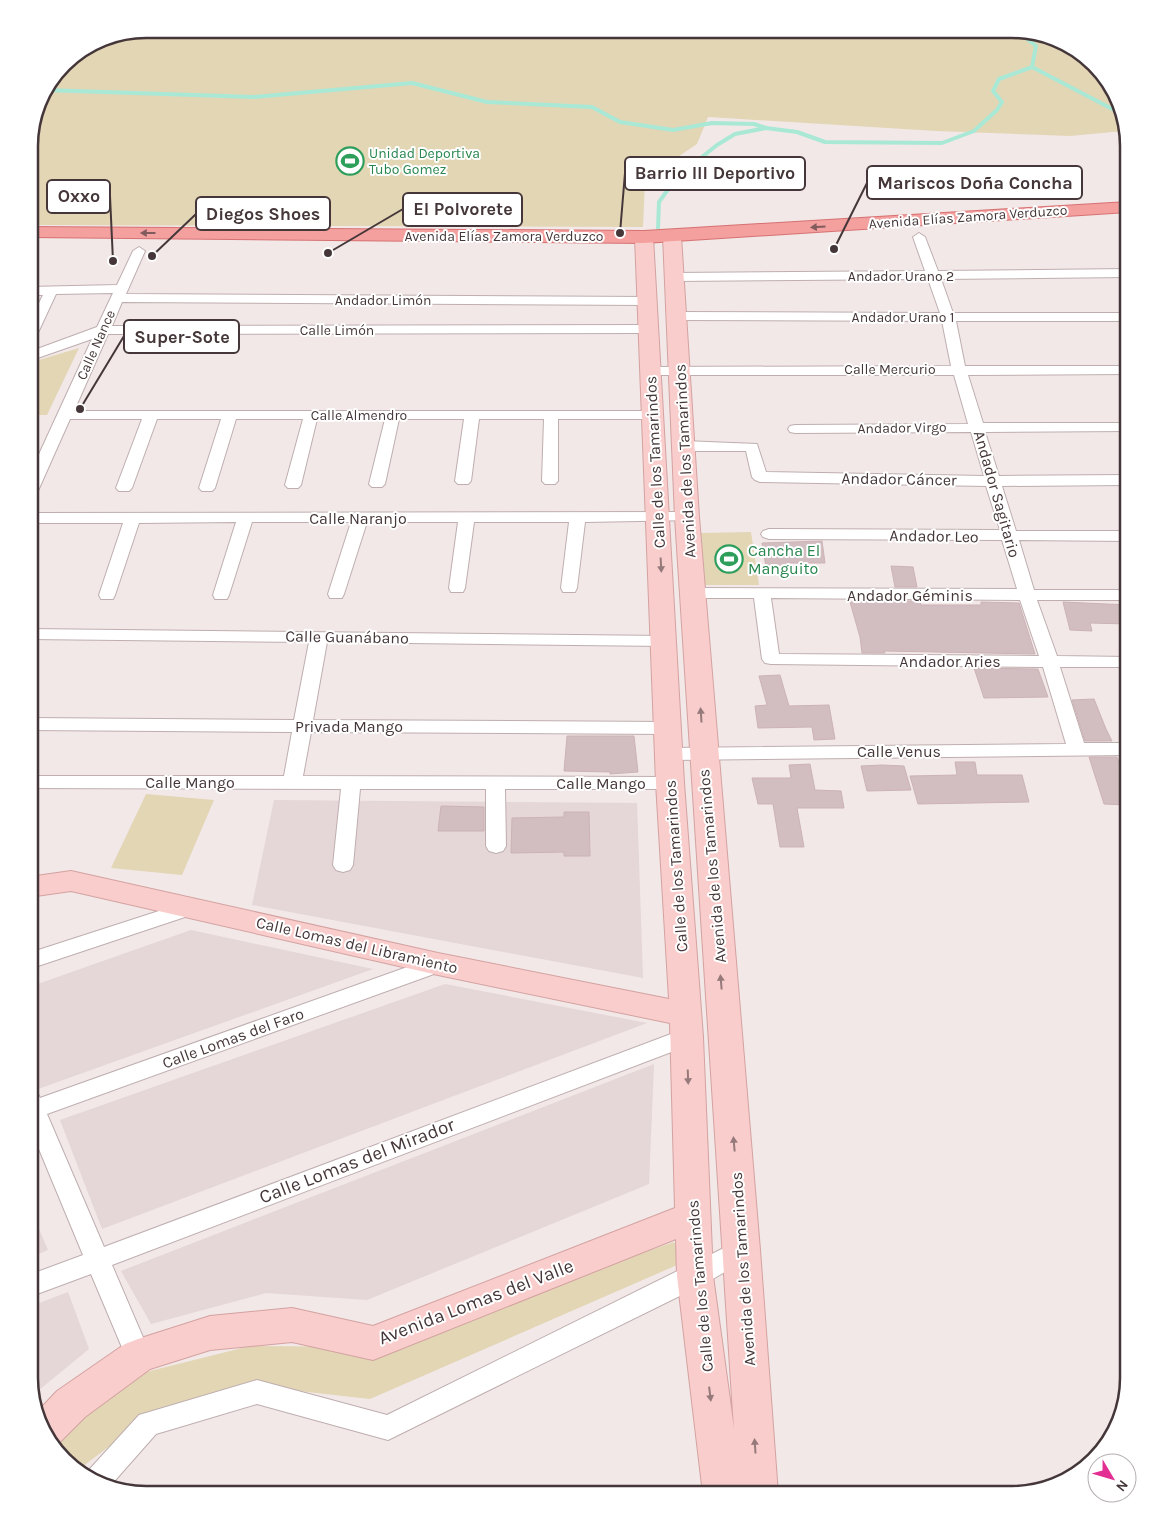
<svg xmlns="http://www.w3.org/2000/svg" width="1157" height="1523" font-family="Karla,sans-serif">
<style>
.residential{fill:#e5d6d7}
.green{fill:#e2d6b5}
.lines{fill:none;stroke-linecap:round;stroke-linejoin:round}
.stream{stroke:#aae8d6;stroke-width:4}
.building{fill:#d2bec0;stroke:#ccb2b5}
.street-casing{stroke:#bfaeaf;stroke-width:2}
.secondary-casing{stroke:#d3a2a1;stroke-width:2}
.primary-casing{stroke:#d77172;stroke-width:2}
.street{fill:#fff;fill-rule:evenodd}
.secondary{fill:#f9cdcb;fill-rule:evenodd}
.primary{fill:#f3a09f;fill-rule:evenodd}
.oneway{fill:#825c5d}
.oneway2{fill:#967a7b}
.labels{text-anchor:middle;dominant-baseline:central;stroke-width:4;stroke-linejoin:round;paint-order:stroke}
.far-leisure-label{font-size:14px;fill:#27864d;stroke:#fff;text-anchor:start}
.far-street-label{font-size:14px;fill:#453739;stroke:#fff}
.street-label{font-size:16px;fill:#453739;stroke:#fff}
.leisure-label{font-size:16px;fill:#27864d;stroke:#fff;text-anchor:start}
.near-street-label{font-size:19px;fill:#453739;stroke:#fff}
.rim{fill:none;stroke:#453739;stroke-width:2.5}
.leader{fill:none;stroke:#453739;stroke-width:2}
.callout-dot{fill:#453739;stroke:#fff;stroke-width:2}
.callout{fill:#fff;stroke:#453739;stroke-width:2}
.callout-label{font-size:18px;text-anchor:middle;font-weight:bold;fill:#453739}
</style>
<rect width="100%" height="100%" fill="#f2e8e8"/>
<g class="residential">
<polygon points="274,800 637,803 643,978 252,905"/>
<polygon points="191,930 373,969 38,1089 29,1065 29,987"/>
<polygon points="445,984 647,1023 102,1229 60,1120"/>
<polygon points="654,1064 649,1184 367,1300 266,1293 151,1324 121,1271"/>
<polygon points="29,1206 48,1250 29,1258"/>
<polygon points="68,1292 89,1349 34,1394 29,1377 29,1307"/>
</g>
<g class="green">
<polygon points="146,29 1019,29 1070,44 1109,81 1124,131 1070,136 936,131 708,117 697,144 645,179 643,227 29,225 29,138 41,94 68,58 101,38"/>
<polygon points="79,348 47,415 29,415 29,363"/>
<polygon points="751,532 759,585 705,585 699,533"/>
<polygon points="146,794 214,800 182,875 111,868"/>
<polygon points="674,1242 684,1262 370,1399 253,1386 144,1420 78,1470 49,1443 146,1372 250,1346 375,1347"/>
</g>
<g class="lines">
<g class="stream">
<polyline points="1015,29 1036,46 1032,67 1118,112"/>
<polyline points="44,90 254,97 412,83 487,102 592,107 620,122 673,130 712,123 754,124 766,128"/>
<polyline points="658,228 659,202 677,177 717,145 735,134 766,128 797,132 825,142 942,143 974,131 997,110 1002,102 993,91 999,79 1032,67"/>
</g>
</g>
<g class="building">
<polygon points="822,541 825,563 789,563 790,566 766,567 762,543"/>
<polygon points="891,566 913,567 917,587 895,587"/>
<polygon points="889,601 920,601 921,605 981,605 981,602 1019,603 1035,654 884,651 885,653 862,653 860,637 850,602"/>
<polygon points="1063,602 1128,605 1128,624 1090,623 1092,631 1070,630"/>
<polygon points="974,668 1038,669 1048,697 984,698"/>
<polygon points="780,675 789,706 829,705 835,739 814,740 812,727 758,728 755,706 767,705 759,676"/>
<polygon points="1094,699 1106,729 1112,741 1085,741 1072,700"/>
<polygon points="567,736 634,736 638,772 610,774 610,772 564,771"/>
<polygon points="1089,757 1117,757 1124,774 1121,774 1128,805 1104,804"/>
<polygon points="955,762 975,762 977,775 1022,775 1029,802 918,804 910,776 957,775"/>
<polygon points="810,764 815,790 841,791 844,808 797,808 804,847 780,847 773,804 758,804 752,778 791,778 789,765"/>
<polygon points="882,765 904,766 911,790 867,791 861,766"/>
<polygon points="441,806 484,807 484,831 438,831"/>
<polygon points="564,812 589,812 590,856 564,856 564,852 511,853 512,818 564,817"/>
</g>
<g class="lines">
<g class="street-casing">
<g id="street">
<path d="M919,233L925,237L938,271L1128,269V277L941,279L953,313H1128V321H956L965,366H1128V374L968,375L983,423H1128V431L985,432L999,476L1128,475V485L1002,486L1016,531H1128V541L1019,540L1034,590H1128V600H1037L1057,656L1128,657V667H1060L1084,743H1128V755L670,760L663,758L661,754L663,750L670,748L1066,744L1043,667L771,664L765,663L762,659L754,598H692L686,597L684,593L686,589L692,588L1017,589L1002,540L769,539L763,537L761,534L763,531L769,529L1000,530L986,486L760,482L755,480L752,477L746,451H684L679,449L676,446L679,443L684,441L757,444L766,472L984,476L971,432L795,433L790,432L788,429L790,426L795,425L968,424L954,375H651L646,374L644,371L646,368L651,367L951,366L942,321L677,320L670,316L677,312L940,313L928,279L674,281L668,277L674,273L925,271L913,237ZM771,598L1020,600L1039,656L779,654Z"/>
<polygon points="139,247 145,251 126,294 648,297 655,301 648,305 122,302 112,326 649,325 656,329 649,333 108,334 74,411 653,411 658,412 660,415 658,418 653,419 558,419 558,481 555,484 545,484 542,481 544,419 479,419 471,481 468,484 458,484 455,481 464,419 399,419 385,484 382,487 372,487 369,484 385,419 317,419 301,485 298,488 288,488 285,485 303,419 236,419 215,488 212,491 202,491 199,488 221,419 157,419 132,488 129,491 119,491 116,488 142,419 70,419 37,493 35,496 29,498 29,476 92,339 29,361 29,352 97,327 113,293 56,294 36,337 29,341 29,323 43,295 29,295 29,287 117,285 133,251"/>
<polygon points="687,512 693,514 695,517 693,520 585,522 577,588 575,592 563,592 561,588 569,522 474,522 465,588 463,592 451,592 449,588 458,522 367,522 344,594 342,598 330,598 328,594 351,522 252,522 229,595 227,599 215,599 213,595 236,522 139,523 115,595 113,599 101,599 99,595 123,523 29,523 29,513"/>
<polygon points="29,629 665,636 671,637 674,641 671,645 665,646 327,642 313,720 669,722 675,724 678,728 675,732 669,734 311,732 303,776 670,777 677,779 680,783 677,787 670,789 505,789 506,846 503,851 496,853 489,851 486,846 486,789 360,789 353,865 350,870 343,872 336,870 333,865 341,789 29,788 29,776 284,776 292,732 29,730 29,718 294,720 309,642 29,639"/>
<polygon points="193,900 200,902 203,907 200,912 29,969 29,953"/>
<polygon points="438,956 445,958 449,964 445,970 47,1114 104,1247 679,1031 687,1029 695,1031 698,1037 695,1043 112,1265 151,1356 147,1364 138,1368 129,1364 91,1274 29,1297 29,1275 83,1255 29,1125 29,1089 37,1092 40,1098"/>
<polygon points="742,1239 751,1243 754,1250 751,1257 704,1284 388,1440 257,1404 156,1434 111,1485 85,1477 87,1472 139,1415 257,1380 387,1415"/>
</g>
</g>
<g class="secondary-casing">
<polygon id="secondary" points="672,230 678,232 681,236 699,517 760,1250 778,1494 703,1494 677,1276 676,1239 373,1360 292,1342 210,1350 150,1369 85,1417 59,1443 52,1446 48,1442 39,1410 57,1391 125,1344 138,1339 210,1316 292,1308 373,1326 675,1208 670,1023 438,975 71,891 29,897 29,877 71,871 438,953 669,999 656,783 635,237 638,233 644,231 650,233 653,237 684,783 703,1037 713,1276 734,1429 675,517 663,236 666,232"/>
</g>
<g class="primary-casing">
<polygon id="primary" points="1128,202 1128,212 644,243 29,237 29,227 644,231"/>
</g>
<use href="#street" class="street"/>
<use href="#secondary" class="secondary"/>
<use href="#primary" class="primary"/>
</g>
<defs><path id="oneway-solid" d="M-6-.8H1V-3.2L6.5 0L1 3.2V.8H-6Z" transform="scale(1.25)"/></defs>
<g class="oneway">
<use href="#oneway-solid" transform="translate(818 227) rotate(176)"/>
<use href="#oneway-solid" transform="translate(148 233) rotate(-180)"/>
</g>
<g class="oneway2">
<use href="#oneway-solid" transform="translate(661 565) rotate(87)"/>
<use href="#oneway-solid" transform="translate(701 715) rotate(-94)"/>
<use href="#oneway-solid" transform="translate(721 982) rotate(-95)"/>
<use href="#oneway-solid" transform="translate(688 1077) rotate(88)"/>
<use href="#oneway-solid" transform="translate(734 1144) rotate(-95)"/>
<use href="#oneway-solid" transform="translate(710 1394) rotate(83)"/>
<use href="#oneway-solid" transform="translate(755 1446) rotate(-94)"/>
</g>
<defs>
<g id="stadium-ring" transform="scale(1.4375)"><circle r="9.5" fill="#fff" stroke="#2e9e5b" stroke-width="1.5"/><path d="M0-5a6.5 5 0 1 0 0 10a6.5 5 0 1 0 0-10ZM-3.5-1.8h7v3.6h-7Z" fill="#2e9e5b"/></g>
</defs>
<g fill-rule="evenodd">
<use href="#stadium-ring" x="350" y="161"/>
<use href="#stadium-ring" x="729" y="559"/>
</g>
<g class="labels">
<g class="far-leisure-label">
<text x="369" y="153">Unidad Deportiva<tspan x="369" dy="16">Tubo Gomez</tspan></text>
</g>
<g class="far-street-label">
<text transform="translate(968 217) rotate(-4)">Avenida Elías Zamora Verduzco</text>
<text x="504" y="236">Avenida Elías Zamora Verduzco</text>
<text x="901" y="276">Andador Urano 2</text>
<text x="383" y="300">Andador Limón</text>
<text x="903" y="317">Andador Urano 1</text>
<text x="337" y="330">Calle Limón</text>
<text transform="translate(96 345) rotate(-66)">Calle Nance</text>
<text x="890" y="369">Calle Mercurio</text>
<text x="359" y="415">Calle Almendro</text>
<text transform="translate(902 428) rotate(-1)">Andador Virgo</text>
</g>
<g class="street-label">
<text transform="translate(685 461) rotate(-93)">Avenida de los Tamarindos</text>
<text transform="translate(655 462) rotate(-93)">Calle de los Tamarindos</text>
<text transform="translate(899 479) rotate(1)">Andador Cáncer</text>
<text transform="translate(997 494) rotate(74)">Andador Sagitario</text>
<text x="358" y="518">Calle Naranjo</text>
<text transform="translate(934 536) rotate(1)">Andador Leo</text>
<text x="910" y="595">Andador Géminis</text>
<text transform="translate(347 637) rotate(1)">Calle Guanábano</text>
<text x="950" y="661">Andador Aries</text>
<text x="349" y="726">Privada Mango</text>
<text x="899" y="751">Calle Venus</text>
<text x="190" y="782">Calle Mango</text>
<text x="601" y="783">Calle Mango</text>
<text transform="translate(676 866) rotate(-94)">Calle de los Tamarindos</text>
<text transform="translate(712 866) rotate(-95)">Avenida de los Tamarindos</text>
<text transform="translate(357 945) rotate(13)">Calle Lomas del Libramiento</text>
<text transform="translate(233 1038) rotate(-20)">Calle Lomas del Faro</text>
<text transform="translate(743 1269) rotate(-94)">Avenida de los Tamarindos</text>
<text transform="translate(700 1286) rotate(-95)">Calle de los Tamarindos</text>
</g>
<g class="leisure-label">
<text x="748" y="550">Cancha El<tspan x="748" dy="18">Manguito</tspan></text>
</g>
<g class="near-street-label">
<text transform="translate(357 1161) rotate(-21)">Calle Lomas del Mirador</text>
<text transform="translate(476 1302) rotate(-21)">Avenida Lomas del Valle</text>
</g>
</g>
<path d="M0 0H1157V1523H0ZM146 38H1012A108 108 0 0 1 1120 146V1378A108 108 0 0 1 1012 1486H146A108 108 0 0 1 38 1378V146A108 108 0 0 1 146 38Z" fill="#fff" fill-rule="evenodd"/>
<path class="rim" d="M146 38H1012A108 108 0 0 1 1120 146V1378A108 108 0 0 1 1012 1486H146A108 108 0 0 1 38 1378V146A108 108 0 0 1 146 38Z"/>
<path class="leader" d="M620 233L625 173M834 249L867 183M113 261L110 196M328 253L403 209M152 256L196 214M80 409L124 336"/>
<g class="callout-dot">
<circle cx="620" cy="233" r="5"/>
<circle cx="834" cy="249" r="5"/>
<circle cx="113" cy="261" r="5"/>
<circle cx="328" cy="253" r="5"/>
<circle cx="152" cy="256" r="5"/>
<circle cx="80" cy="409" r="5"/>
</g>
<g class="callout">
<rect x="625" y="157" width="180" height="33" rx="5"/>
<rect x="867" y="166" width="215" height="33" rx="5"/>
<rect x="47" y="180" width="63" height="33" rx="5"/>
<rect x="403" y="193" width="119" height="33" rx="5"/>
<rect x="196" y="197" width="134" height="33" rx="5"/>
<rect x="124" y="320" width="115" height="33" rx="5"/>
</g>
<g class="callout-label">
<text x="715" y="179">Barrio III Deportivo</text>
<text x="975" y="189">Mariscos Doña Concha</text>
<text x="79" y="202">Oxxo</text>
<text x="463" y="215">El Polvorete</text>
<text x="263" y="220">Diegos Shoes</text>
<text x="182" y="343">Super-Sote</text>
</g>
<g transform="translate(1112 1478) rotate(128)"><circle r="24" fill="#ffffff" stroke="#b5afb0"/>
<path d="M0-4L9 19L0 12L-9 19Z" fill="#e32e93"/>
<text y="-8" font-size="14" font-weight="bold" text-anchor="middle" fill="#453739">N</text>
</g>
</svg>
